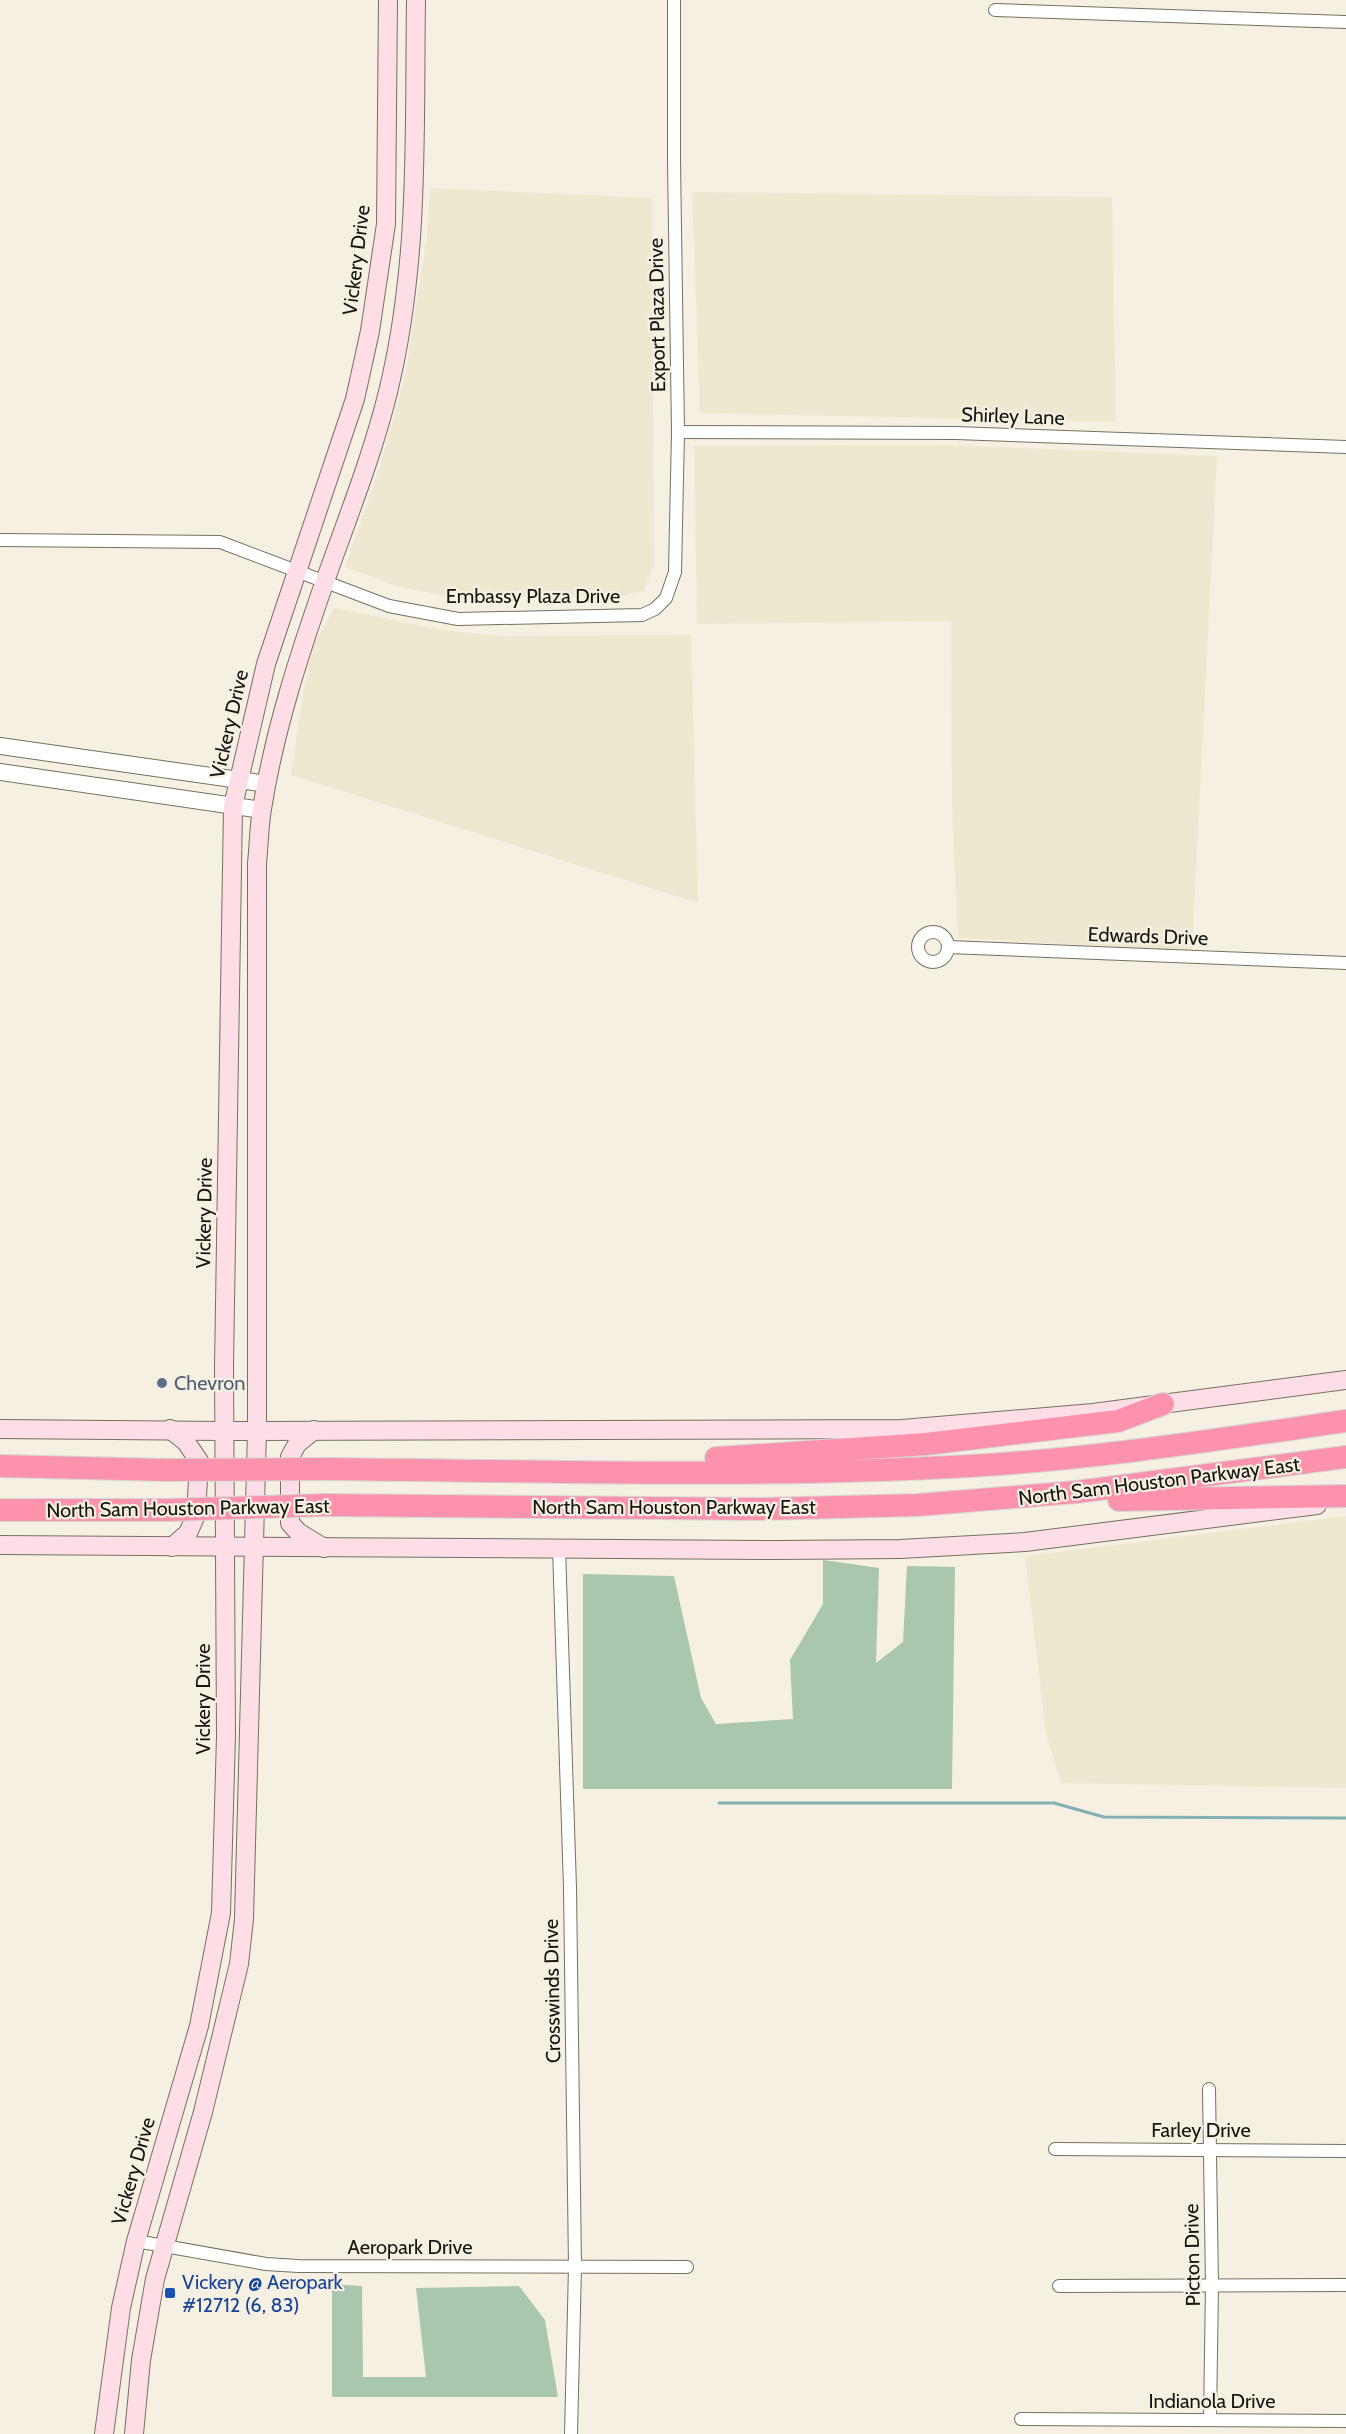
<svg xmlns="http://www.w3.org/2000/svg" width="1346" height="2434" font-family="Cabin,sans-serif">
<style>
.built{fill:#efe8d1}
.forest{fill:#a9c7ae}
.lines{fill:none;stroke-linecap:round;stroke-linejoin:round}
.stream{stroke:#83b0b3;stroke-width:3}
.minor-casing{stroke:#747062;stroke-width:14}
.tertiary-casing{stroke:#747062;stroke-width:18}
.secondary-casing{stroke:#747062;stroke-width:20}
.motorway-casing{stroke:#d5d5d4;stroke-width:24}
.minor{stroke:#fff;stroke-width:12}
.tertiary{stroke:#fff;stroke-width:16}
.secondary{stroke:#fedee6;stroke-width:18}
.motorway{stroke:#fc92ac;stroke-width:22}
.motorway-bridge-casing{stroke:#d5d5d4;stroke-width:24;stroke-linecap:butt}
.motorway-bridge{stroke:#fc92ac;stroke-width:22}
.service-dot{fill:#5c6f8a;stroke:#f5f0e1;stroke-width:2}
.transit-dot{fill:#1a4fb4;stroke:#f5f0e1;stroke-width:2}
.labels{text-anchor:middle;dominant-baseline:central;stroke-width:4.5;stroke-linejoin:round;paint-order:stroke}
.street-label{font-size:20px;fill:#171510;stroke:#f5f0e1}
.service-label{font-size:20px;fill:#4e5e75;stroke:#f5f0e1;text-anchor:start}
.transit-label{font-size:20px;fill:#164399;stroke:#f5f0e1;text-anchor:start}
</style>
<rect width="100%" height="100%" fill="#f5f0e1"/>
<g class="built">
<polygon points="430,188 652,198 654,567 643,591 618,597 446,596 396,586 345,567 379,469 405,376 427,236"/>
<polygon points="692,192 1112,197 1116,422 700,413"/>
<polygon points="950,445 1217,456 1192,951 958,938 952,806 951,621 697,624 694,446"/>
<polygon points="334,608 442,630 502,636 691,635 698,903 291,775 301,706 312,647"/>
<polygon points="1346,1516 1346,1788 1061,1783 1046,1734 1025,1556"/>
</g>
<g class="forest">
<polygon points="823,1560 879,1568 876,1663 903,1642 907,1566 955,1567 952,1789 583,1789 583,1574 674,1576 701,1698 716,1724 793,1719 790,1660 823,1604"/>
<polygon points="332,2284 362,2286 363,2377 426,2377 416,2288 519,2286 545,2320 558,2397 332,2397"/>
</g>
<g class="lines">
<polyline class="stream" points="719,1803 1054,1803 1104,1817 1346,1818"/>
<g class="minor-casing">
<g id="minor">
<polyline points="995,10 1346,22"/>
<polyline points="678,432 956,433 1346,447"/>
<polyline points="0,540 220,542 389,606 458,619 642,615 655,609 666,598 675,572 678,432 674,160 674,0"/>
<circle cx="933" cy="947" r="15"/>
<polyline points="948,947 1346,963"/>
<polyline points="559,1548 570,1888 575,2267 571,2434"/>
<polyline points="1209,2089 1212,2286 1210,2420"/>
<polyline points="1055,2149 1346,2151"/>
<polyline points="136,2241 266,2264 298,2266 687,2267"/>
<polyline points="1059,2286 1346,2285"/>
<polyline points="1021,2419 1346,2421"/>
</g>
</g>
<g class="tertiary-casing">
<g id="tertiary">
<polyline points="0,746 267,784"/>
<polyline points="0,772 262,810"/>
</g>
</g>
<g class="secondary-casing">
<g id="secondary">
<polyline points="0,1429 223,1431 902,1429 1093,1413 1346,1380"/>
<polyline points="170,1429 186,1442 199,1461 196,1515 188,1533 172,1547"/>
<polyline points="314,1430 297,1444 290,1457 290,1523 298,1532 324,1548"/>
<polyline points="0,1545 778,1550 900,1549 1025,1542 1317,1505"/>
<polyline points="104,2434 121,2308 136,2241 199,2026 221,1913 226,1736 224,1366 233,806 266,664 355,399 370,331 386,224 388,0"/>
<path d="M134,2434L141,2360L155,2279L203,2112L239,1964L244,1919L257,1430V863C259,845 259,826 262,809C274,732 299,655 325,581C347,519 372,457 388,392C420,261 414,133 416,0"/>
</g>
</g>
<g class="motorway-casing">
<g id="motorway">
<polyline points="716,1458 926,1444 1118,1421 1163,1404"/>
<polyline points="0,1466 165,1470"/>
<path d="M327,1469C540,1471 756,1478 969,1466C1095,1459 1221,1439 1346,1421"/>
<polyline points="1119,1500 1346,1496"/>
<polyline points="324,1505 761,1509 918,1505 1076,1492 1346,1457"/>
<polyline points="0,1510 167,1510"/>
</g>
</g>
<use href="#minor" class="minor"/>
<use href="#tertiary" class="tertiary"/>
<use href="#secondary" class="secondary"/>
<use href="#motorway" class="motorway"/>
<g class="motorway-bridge-casing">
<g id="motorway-bridge">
<polyline points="165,1470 327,1469"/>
<polyline points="167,1510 324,1505"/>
</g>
</g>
<use href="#motorway-bridge" class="motorway-bridge"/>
</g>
<circle class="service-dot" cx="162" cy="1383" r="6"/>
<rect class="transit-dot" x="164" y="2287" width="12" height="12" rx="3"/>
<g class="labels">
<g class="street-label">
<text transform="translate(356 260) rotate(-83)">Vickery Drive</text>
<text transform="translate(657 315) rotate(-91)">Export Plaza Drive</text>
<text transform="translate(1013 416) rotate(2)">Shirley Lane</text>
<text x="533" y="596">Embassy Plaza Drive</text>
<text transform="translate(229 724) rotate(-77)">Vickery Drive</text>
<text transform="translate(1148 936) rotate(2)">Edwards Drive</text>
<text transform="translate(204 1213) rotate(-89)">Vickery Drive</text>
<text transform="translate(1159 1481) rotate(-7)">North Sam Houston Parkway East</text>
<text x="674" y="1507">North Sam Houston Parkway East</text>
<text transform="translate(188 1508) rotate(-1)">North Sam Houston Parkway East</text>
<text transform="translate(203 1699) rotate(-90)">Vickery Drive</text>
<text transform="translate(552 1991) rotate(-91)">Crosswinds Drive</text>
<text x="1201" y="2130">Farley Drive</text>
<text transform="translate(133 2171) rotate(-74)">Vickery Drive</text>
<text x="410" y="2247">Aeropark Drive</text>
<text transform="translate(1192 2255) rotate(-91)">Picton Drive</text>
<text x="1212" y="2401">Indianola Drive</text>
</g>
<g class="service-label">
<text x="174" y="1383">Chevron</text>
</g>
<g class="transit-label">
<text x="182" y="2282">Vickery @ Aeropark<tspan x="182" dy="23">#12712 (6, 83)</tspan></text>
</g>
</g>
</svg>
